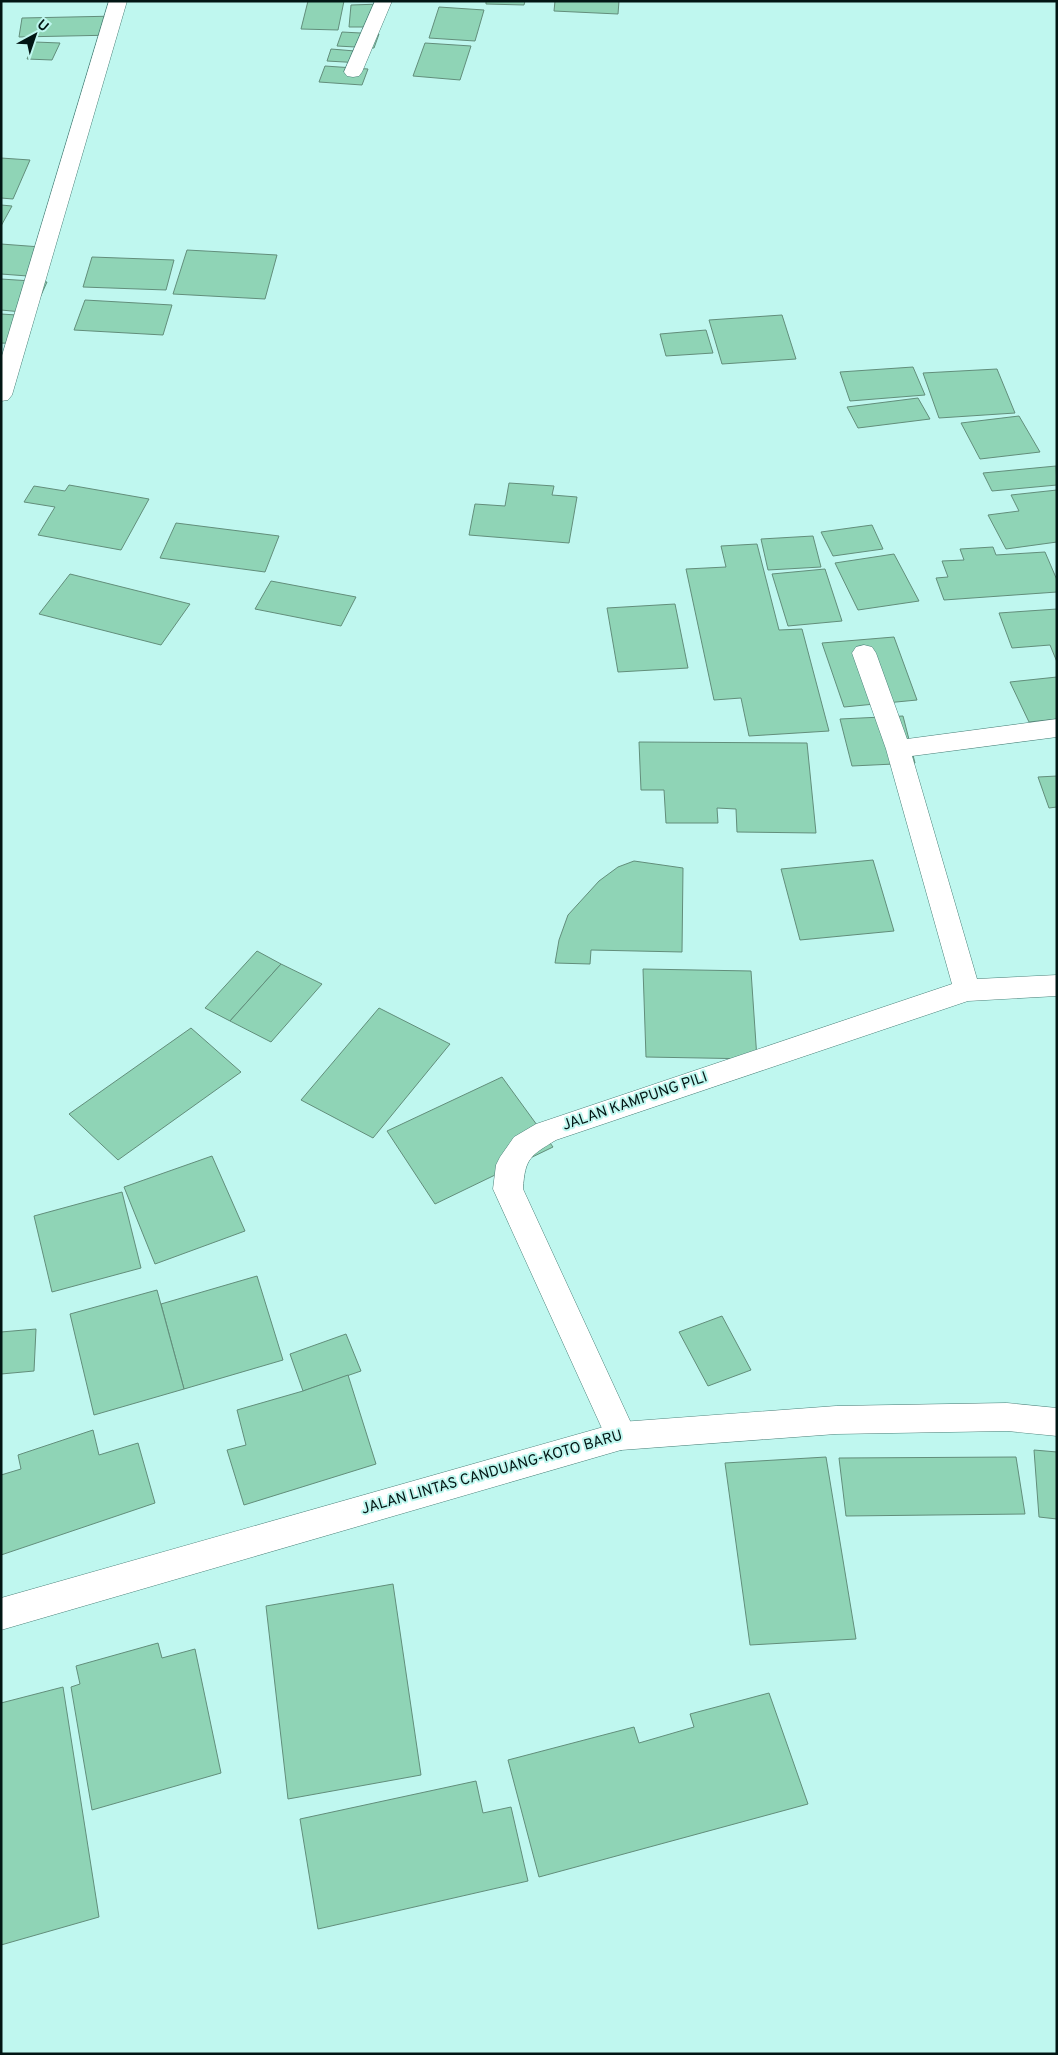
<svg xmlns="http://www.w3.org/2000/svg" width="1058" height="2055" font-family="Overpass,sans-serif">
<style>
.building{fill:#8fd4b6;stroke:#628e7b}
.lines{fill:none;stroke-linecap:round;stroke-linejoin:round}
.street-casing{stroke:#4b8079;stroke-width:1}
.secondary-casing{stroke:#4b8079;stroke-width:1}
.street{fill:#fff;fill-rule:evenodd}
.secondary{fill:#fff;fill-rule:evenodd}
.labels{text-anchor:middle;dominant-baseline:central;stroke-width:4;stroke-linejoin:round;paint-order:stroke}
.street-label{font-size:15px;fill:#021614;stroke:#bff7ef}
</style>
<rect width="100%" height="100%" fill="#bff7ef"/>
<g class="building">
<polygon points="308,1 344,1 338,30 301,29"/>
<polygon points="486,1 525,1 524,5 486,4"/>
<polygon points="555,1 619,1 618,14 554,11"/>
<polygon points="381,4 380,27 349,27 351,5"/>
<polygon points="439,7 484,10 475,41 429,38"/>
<polygon points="118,16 116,35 19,37 22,18"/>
<polygon points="342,32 379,34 374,48 337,46"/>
<polygon points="35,42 60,43 52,60 27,59"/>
<polygon points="425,43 471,46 460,80 413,76"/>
<polygon points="331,49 367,52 362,63 327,61"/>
<polygon points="325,66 368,69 362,85 319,82"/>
<polygon points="1,158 30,160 13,199 1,198"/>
<polygon points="1,205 12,206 1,226"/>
<polygon points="1,244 54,248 41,277 1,274"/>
<polygon points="187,250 277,255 265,299 173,294"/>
<polygon points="92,257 174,260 166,290 83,287"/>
<polygon points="1,279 47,282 33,313 1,310"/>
<polygon points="85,300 172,305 163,335 74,330"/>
<polygon points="1,314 32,316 20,344 1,343"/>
<polygon points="782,315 796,359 722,364 709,320"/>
<polygon points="706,330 713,353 666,356 660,334"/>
<polygon points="913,367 925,395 850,401 840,372"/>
<polygon points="997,369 1015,413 939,418 923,373"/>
<polygon points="918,398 930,419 858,428 847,407"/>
<polygon points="1019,416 1040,452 980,459 961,423"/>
<polygon points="1056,466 1057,485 992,491 983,473"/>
<polygon points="509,483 554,486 552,495 577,497 569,543 469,535 475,504 505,506"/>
<polygon points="69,485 149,499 121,550 38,535 55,507 24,502 34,486 65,491"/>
<polygon points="1057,490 1057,542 1006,549 988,515 1019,511 1011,495"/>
<polygon points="176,523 279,536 265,572 160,558"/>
<polygon points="872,525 883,549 833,556 821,532"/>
<polygon points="813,536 821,567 768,570 761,539"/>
<polygon points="757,544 779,630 802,629 829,731 749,736 741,698 714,700 686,569 726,567 721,546"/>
<polygon points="993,547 996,555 1045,552 1057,580 1057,592 944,600 936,578 948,577 942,561 964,560 960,549"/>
<polygon points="894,554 919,601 858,610 835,563"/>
<polygon points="825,569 842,621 788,626 772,574"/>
<polygon points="70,574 190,604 161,645 39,614"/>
<polygon points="271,581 356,597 341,626 255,609"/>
<polygon points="675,604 688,668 618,672 607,608"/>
<polygon points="1057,609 1057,662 1050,645 1012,648 999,613"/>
<polygon points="894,637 917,700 844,707 822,643"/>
<polygon points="1057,677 1057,719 1029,722 1010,682"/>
<polygon points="903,716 915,763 852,766 840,719"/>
<polygon points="639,742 807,743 816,833 737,832 736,809 717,808 718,823 666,823 664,790 641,790"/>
<polygon points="1057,776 1057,807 1049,808 1038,777"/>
<polygon points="873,860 894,931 800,940 781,869"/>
<polygon points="634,861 683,868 682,952 591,950 590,964 555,963 559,940 568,915 599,881 618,867"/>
<polygon points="257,951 281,964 230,1021 205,1008"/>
<polygon points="281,964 322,984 271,1042 230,1021"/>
<polygon points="643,969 751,971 757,1059 646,1057"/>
<polygon points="379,1008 450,1044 373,1138 301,1100"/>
<polygon points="191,1028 241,1072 118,1160 69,1114"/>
<polygon points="502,1077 553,1147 435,1204 387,1131"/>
<polygon points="212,1156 245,1231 155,1264 124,1187"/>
<polygon points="122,1192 141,1268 52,1292 34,1216"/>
<polygon points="257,1276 283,1360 184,1389 161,1304"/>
<polygon points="157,1290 184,1389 94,1415 70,1314"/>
<polygon points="722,1316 751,1370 708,1386 679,1332"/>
<polygon points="36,1329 34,1371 1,1374 1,1332"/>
<polygon points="346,1334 361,1371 303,1391 290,1354"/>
<polygon points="348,1375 376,1464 244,1505 227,1450 246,1445 237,1410 303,1391"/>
<polygon points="93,1430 99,1455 138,1443 155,1503 1,1555 1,1475 21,1469 18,1455"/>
<polygon points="1034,1450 1057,1452 1057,1519 1039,1517"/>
<polygon points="826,1457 856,1639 750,1645 725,1463"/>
<polygon points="1016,1457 1025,1514 846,1516 839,1458"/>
<polygon points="393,1584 421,1775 288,1799 266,1606"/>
<polygon points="158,1643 162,1658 195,1649 221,1773 92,1810 71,1687 80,1684 76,1666"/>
<polygon points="63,1687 99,1917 1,1945 1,1703"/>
<polygon points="769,1693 808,1804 539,1877 508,1760 634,1727 639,1743 694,1727 690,1714"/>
<polygon points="476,1781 483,1813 511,1807 528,1881 318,1929 300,1819"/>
</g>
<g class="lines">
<g class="street-casing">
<g id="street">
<polygon points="109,1 127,1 12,395 8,400 1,401 1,359"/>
<polygon points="375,1 392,1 362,72 359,76 353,77 347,76 344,72"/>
<path d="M864,645L872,647L876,653L907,739L1057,719V737L912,756L977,979L1057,975V996L968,1001L556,1140C530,1156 525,1158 523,1189L637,1436L632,1446L621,1450L610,1446L493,1189L496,1165L500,1157L514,1137L536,1124L952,984L886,749L852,653L856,647Z"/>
</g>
</g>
<g class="secondary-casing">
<polygon id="secondary" points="1007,1403 1057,1408 1057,1436 1007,1431 836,1434 621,1450 1,1630 1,1598 621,1422 836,1406"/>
</g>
<use href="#street" class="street"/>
<use href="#secondary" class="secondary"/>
</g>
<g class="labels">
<g class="street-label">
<text transform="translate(635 1102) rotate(-19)">JALAN KAMPUNG PILI</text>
<text transform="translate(492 1473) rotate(-16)">JALAN LINTAS CANDUANG-KOTO BARU</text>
</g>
</g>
<rect width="1058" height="2055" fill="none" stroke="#021614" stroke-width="5"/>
<g transform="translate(35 35) rotate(40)" stroke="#bff7ef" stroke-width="4" paint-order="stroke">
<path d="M0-4L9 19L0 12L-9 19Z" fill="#021614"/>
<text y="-8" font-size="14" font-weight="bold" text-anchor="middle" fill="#021614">U</text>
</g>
</svg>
